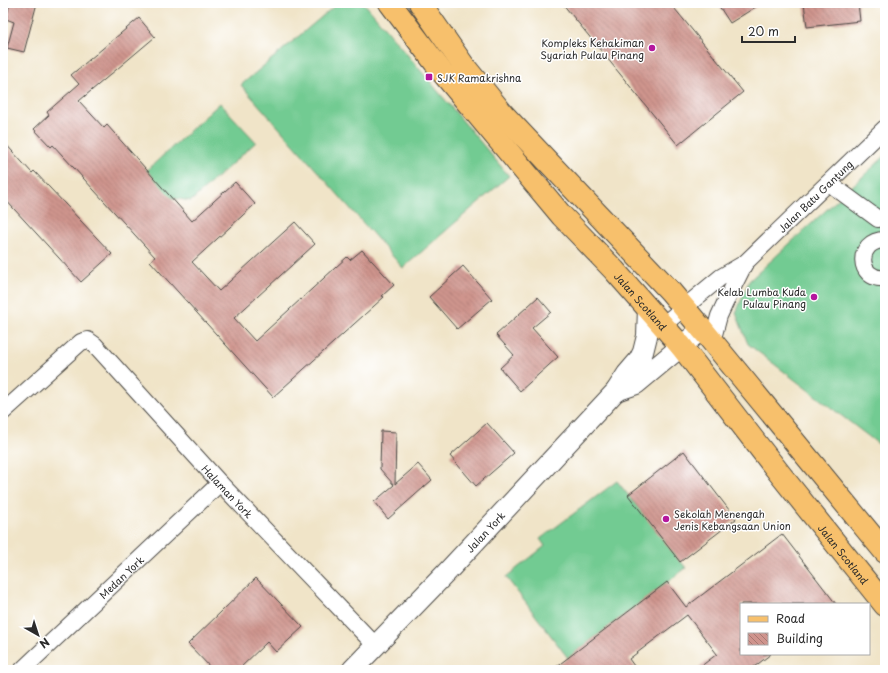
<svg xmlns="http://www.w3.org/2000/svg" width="888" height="673" font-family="'Playpen Sans',sans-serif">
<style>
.garden{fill:#72cb92;stroke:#4e7b5e}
.building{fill:url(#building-back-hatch)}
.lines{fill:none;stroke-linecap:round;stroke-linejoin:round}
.minor-casing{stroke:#494743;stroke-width:18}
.tertiary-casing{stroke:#494743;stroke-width:22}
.primary-casing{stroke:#494743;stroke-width:24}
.trunk-casing{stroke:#494743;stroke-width:24}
.minor{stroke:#fff;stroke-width:16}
.tertiary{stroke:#fff;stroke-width:20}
.primary{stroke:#f7c06c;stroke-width:22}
.trunk{stroke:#f7c06c;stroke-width:22}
.poi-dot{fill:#b5179e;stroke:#fff;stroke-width:1.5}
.labels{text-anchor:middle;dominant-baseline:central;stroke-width:3;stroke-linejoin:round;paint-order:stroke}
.poi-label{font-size:10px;fill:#2b2b2b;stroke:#fff;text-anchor:end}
.street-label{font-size:10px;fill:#2b2b2b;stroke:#fff}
</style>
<defs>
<pattern id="building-back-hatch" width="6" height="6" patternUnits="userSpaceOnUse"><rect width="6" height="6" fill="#cf948d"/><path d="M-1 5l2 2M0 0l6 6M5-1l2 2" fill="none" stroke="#a87973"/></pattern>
</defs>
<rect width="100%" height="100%" fill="#fff"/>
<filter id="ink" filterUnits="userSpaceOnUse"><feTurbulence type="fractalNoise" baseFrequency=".025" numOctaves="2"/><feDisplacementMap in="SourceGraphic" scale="8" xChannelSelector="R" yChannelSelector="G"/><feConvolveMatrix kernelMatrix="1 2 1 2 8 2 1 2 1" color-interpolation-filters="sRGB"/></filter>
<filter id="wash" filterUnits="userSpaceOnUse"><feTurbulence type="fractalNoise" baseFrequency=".012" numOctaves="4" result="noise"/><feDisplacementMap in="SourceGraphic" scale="16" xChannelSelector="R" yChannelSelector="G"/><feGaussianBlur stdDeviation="0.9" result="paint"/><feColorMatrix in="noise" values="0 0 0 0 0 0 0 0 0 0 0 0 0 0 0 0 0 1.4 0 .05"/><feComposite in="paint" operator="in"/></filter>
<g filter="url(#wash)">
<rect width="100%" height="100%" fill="#f0e4c8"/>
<g class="garden">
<polygon points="338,3 364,3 509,176 403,268 241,85"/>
<polygon points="220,103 256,142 191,201 167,197 144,173"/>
<polygon points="885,156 885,449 748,344 736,313 749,281"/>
<polygon points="617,481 686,568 568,658 506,577 545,546 540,539"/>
</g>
<g id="blocks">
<g class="building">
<polygon points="10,3 37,3 24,52 7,48 14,22 6,19"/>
<polygon points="562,3 670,3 743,92 678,145"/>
<polygon points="717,3 762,3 730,23"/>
<polygon points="804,3 858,3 860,21 807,27"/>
<polygon points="139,18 155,37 79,101 104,128 107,125 192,221 235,182 255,204 192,262 219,291 295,222 315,244 234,318 255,341 347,257 350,260 362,250 394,285 382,296 384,297 273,397 150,261 155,257 53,145 51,147 34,129 49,115 47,112 79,84 71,75"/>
<polygon points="3,141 32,173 34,171 112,254 81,282 3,197"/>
<polygon points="463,266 492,299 457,329 429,297"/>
<polygon points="538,297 551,312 532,328 558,357 520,391 500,368 514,355 496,335"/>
<polygon points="487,423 514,453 476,486 450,456"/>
<polygon points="381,431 396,432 395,484 418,464 432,480 388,519 374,502 394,485 380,469"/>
<polygon points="684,451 736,519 680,562 628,495"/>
<polygon points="782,534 836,604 741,604 741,654 771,654 750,670 696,670 717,654 687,615 629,659 637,670 552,670 667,582 686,607"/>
<polygon points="256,578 303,627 276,652 267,642 238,670 213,670 188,644"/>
</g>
</g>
</g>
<g filter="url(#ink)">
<use href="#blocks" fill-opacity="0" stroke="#494743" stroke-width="1"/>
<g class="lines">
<g class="minor-casing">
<g id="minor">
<polyline points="829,183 878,219"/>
<path d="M885,240C855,240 857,281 885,278"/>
<path id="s1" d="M663,325L721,277L745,263L885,128"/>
<polyline points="712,342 719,316 725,303 745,263"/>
<path id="s2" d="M3,412L81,342L88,340L95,345L220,483L375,645"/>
<path id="s3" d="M22,670L220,483"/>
</g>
</g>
<g class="tertiary-casing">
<g id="tertiary">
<polyline points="616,391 636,384 702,329"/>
<path id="s4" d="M352,670L446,573L616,391L627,374L639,360L643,352L647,336L648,308"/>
</g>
</g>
<g class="primary-casing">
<g id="primary">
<polyline points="702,329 885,552"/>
<path id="s5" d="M681,346L780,474L885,605"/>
</g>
</g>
<g class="trunk-casing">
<g id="trunk">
<path id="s6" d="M390,3L442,72L562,216L614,270L681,346"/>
<polyline points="420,3 464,66 503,114 670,291 702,329"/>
</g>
</g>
<use href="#minor" class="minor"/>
<use href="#tertiary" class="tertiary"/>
<use href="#primary" class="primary"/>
<use href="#trunk" class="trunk"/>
</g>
</g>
<g class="poi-dot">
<circle cx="652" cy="48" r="4"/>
<rect x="425" y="73" width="8" height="8" rx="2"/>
<circle cx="814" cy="297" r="4"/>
<circle cx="666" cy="519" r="4"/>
</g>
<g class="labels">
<g class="poi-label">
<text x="644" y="42">Kompleks Kehakiman<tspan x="644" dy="12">Syariah Pulau Pinang</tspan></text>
<text x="437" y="77" text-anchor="start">SJK Ramakrishna</text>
<text x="806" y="291">Kelab Lumba Kuda<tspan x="806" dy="12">Pulau Pinang</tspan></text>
<text x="674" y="513" text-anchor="start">Sekolah Menengah<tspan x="674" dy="12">Jenis Kebangsaan Union</tspan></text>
</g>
<g class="street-label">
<text stroke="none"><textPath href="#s1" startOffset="200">Jalan Batu Gantung</textPath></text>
<text stroke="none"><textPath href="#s6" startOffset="390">Jalan Scotland</textPath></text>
<text stroke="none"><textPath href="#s2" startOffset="318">Halaman York</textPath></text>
<text stroke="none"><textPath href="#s4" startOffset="192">Jalan York</textPath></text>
<text stroke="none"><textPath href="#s5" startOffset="264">Jalan Scotland</textPath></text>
<text stroke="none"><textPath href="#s3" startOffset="136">Medan York</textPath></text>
</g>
</g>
<rect width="888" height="673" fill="none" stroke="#fff" stroke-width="16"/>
<rect x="740" y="603" width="130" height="52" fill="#ffffff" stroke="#aaaaaa"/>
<rect x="748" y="616" width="20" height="6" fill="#f7c06c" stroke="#aaaaaa"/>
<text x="776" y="623" font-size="12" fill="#2b2b2b">Road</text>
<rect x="748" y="633" width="20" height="12" fill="url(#building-back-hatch)" stroke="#aaaaaa"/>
<text x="776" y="643" font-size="12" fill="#2b2b2b">Building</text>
<g transform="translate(38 635) rotate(141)" stroke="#ffffff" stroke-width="3" paint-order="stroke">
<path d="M0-3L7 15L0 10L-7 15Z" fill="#2b2b2b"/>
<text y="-6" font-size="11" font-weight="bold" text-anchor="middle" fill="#2b2b2b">N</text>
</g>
<path d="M742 36v6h53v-6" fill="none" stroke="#2b2b2b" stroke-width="2"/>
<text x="748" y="36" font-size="12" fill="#2b2b2b" stroke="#ffffff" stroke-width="3" paint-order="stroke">20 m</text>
</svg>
